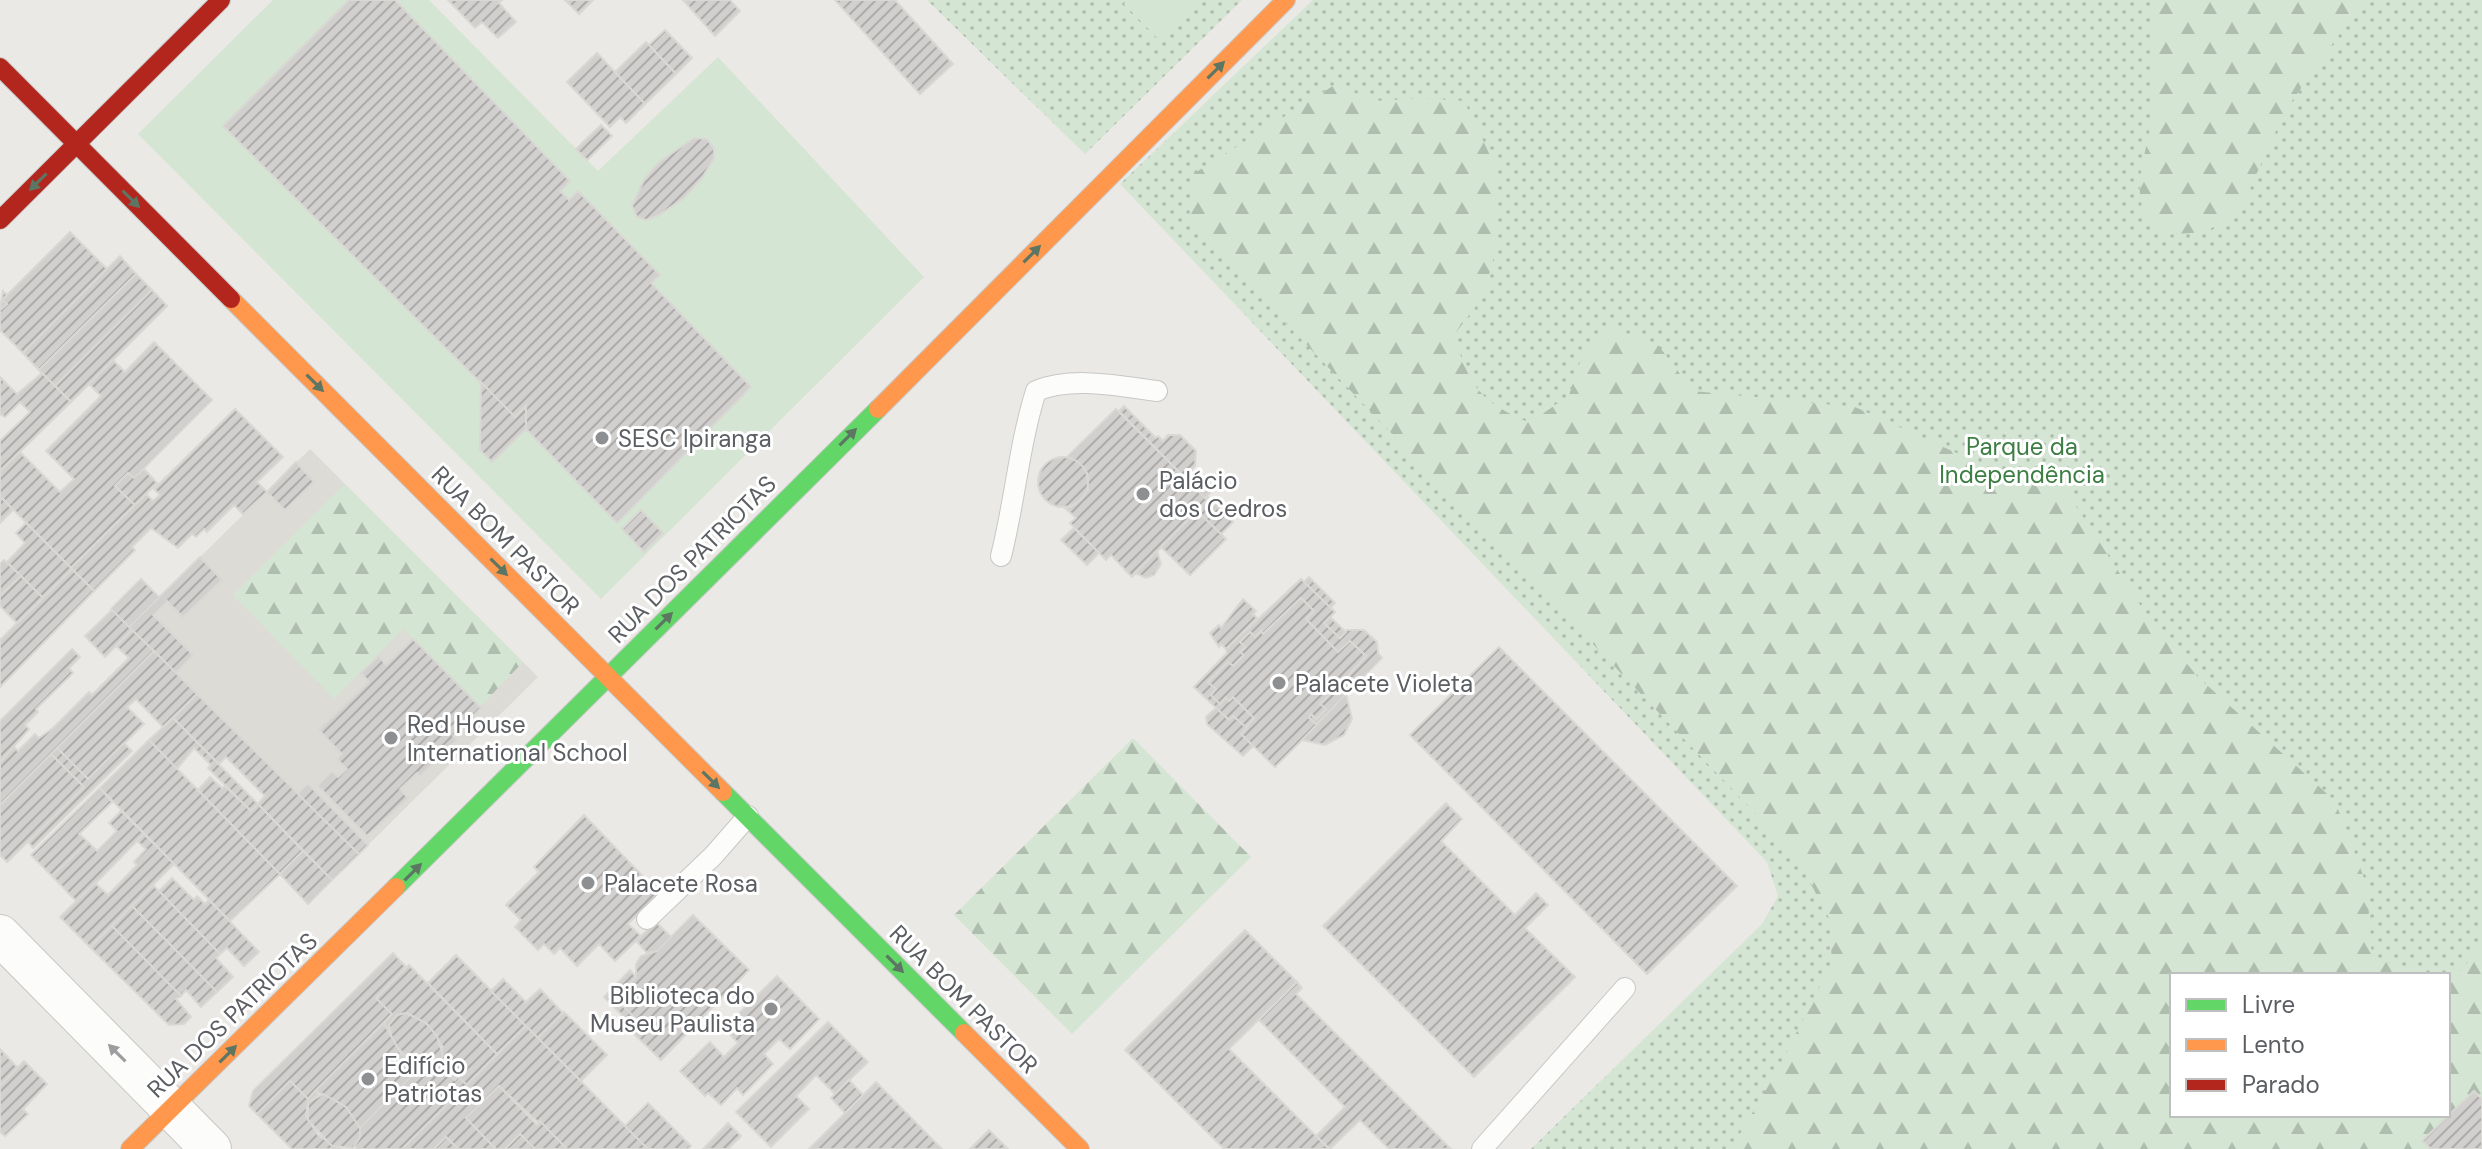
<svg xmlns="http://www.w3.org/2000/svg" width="2482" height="1149" font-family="'DM Sans',sans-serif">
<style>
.education{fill:#dddbd5}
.grass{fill:url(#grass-dots);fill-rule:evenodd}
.forest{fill:url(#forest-firs)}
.garden{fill:#d4e5d3}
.building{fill:url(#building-hatch);stroke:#d9d8d4;stroke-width:2}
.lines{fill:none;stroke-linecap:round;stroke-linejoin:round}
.lane-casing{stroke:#c7c7c7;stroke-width:22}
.street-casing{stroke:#c7c7c7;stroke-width:42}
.fast-casing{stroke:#c7c7c6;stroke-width:20}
.slow-casing{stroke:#c7c7c6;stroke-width:20}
.jam-casing{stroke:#c7c7c6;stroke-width:20}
.lane{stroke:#fcfcfb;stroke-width:20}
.street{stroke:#fcfcfb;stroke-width:40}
.fast{stroke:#63d668;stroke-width:18}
.slow{stroke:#ff974d;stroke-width:18}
.jam{stroke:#b3261e;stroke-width:18}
.oneway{fill:#5d7663}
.oneway2{fill:#9b9d9f}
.poi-dot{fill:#8d8f90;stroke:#fff;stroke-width:3}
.labels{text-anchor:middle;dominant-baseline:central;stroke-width:6;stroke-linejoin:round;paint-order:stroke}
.poi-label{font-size:24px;fill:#5b5e62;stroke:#fff;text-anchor:start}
.park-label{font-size:24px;fill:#3d7e44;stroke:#fff}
.street-label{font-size:24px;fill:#5b5e62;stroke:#fff}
</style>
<defs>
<pattern id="grass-dots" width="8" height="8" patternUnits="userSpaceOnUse" patternTransform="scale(2)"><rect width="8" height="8" fill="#d4e5d3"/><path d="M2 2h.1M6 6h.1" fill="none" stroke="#afbdaf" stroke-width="1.8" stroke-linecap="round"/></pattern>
<pattern id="forest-firs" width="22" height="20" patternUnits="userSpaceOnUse" patternTransform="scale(2)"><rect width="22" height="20" fill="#d4e5d3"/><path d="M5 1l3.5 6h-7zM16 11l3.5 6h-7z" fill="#afbdaf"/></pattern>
<pattern id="building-hatch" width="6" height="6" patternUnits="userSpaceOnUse" patternTransform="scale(2)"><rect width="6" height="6" fill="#d1d0ce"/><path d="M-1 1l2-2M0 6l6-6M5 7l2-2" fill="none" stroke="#adacab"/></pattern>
</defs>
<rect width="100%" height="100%" fill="#eae9e5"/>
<polygon class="education" points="310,449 538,677 359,854 129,627"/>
<g class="grass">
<polygon points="927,0 1242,0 1085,154"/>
<path d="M1313,0H2482V1149H1531L1762,924L1778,896L1767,862L1120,184ZM2172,975H2448V1115H2172Z"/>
</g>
<g class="forest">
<path d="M2151,0H2359L2360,5L2285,111L2241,208L2206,232L2160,235C2120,197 2151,152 2153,106C2155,72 2154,34 2151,0Z"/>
<path d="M1336,84L1373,101L1424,98L1464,101L1498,172L1497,245L1483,297L1454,335C1470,387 1479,401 1530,423L1569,395L1584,350L1610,327L1658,345L1693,391L1855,407L2014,479L2061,483L2148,617L2198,677L2335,801L2367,886L2372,958L2434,975H2172V1115H2448V975H2445L2461,970L2477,952H2482V1149H1731L1776,1073L1832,962L1829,918L1796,856L1190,223V176Z"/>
<polygon points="345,484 523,662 479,708 403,629 334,699 233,595"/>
<polygon points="1133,738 1251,857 1072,1034 954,915"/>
</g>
<g class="garden">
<polygon points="273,0 429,0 598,171 718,57 924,277 601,599 138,134"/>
<polygon points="1128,0 1201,0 1160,41 1124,4"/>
</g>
<g class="building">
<polygon points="349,0 395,0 570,181 560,191 569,200 578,191 660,275 651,283 751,387 617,523 525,428 526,406 515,417 223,126"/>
<polygon points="448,0 502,0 499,3 516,22 498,38 482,22 475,28"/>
<polygon points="565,0 593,0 579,14"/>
<polygon points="683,0 730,0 740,11 715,36"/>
<polygon points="835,0 895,0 953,64 920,94"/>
<polygon points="665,30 692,58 676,74 649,45"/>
<polygon points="646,42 676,74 645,104 615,72"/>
<polygon points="597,53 645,104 626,123 620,117 610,127 567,82"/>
<polygon points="601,125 612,136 587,160 576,149"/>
<polygon points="694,138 707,139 714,149 714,158 702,178 684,198 659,215 646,220 637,217 632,206 644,180 658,163"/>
<polygon points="70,232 107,269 23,353 0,330 0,310 7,304 2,300"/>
<polygon points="120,256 136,274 39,370 23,353"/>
<polygon points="136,274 152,290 55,386 39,370"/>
<polygon points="152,290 167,306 71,402 55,386"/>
<polygon points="3,291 7,295 2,300 7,304 0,310"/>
<polygon points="154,342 212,400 134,478 128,473 115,486 135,505 71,568 0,496 0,471 20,452 60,492 74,479 46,451 101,396 89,384 113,360 125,372"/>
<polygon points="42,373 71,402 0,471 0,441 30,412 20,402 5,417 0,414 0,377 17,394"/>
<polygon points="481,382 515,417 526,406 526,429 492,462 480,450"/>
<polygon points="1124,406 1156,438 1158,436 1163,441 1168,435 1180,435 1196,451 1195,466 1191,470 1210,493 1205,498 1119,411"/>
<polygon points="235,409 283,457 257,482 267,492 243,514 234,505 207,532 204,529 196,537 192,534 178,548 151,528 132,547 135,550 94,591 71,568 146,494 153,501 160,495 154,489"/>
<polygon points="1116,409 1207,500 1132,577 1111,555 1106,560 1070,523 1076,518 1065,508 1071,507 1088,490 1087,473 1067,457"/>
<circle cx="1063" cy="482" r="25"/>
<polygon points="296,462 314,482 285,510 267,492"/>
<polygon points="144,469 157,483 135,505 115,486 128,473 134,478"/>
<polygon points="0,496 13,510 0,523"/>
<polygon points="1207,496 1233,522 1221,534 1197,511 1207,500"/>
<polygon points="641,510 663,533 644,552 622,529"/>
<polygon points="1197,511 1226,539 1190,575 1161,547"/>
<polygon points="26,523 72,569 43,598 7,562 25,543 16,533"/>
<polygon points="1074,528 1099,553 1087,565 1061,540"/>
<polygon points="1157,551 1161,564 1154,575 1146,578 1135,573"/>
<polygon points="200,557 222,580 183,617 167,601 153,615 193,655 176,673 129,627"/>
<polygon points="4,560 21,576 0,596 0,564"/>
<polygon points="72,569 94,591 0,687 0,640"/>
<polygon points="21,576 43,598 17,623 0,606 0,596"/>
<polygon points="1309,577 1335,603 1330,608 1304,582"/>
<polygon points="141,579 159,597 129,627 111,609"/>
<polygon points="1301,579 1335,612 1324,623 1340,638 1347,630 1364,630 1377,642 1378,653 1382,658 1315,725 1309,718 1311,714 1316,719 1326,709 1320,704 1336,688 1341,694 1351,684 1345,679 1366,656 1350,641 1338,652 1306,619 1314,611 1301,598 1263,634 1261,631 1255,637 1250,632 1240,642 1246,647 1240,652 1244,655 1233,666 1228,662 1208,682 1216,689 1211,695 1220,704 1226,697 1229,701 1233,697 1254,718 1245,727 1233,716 1229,720 1194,687 1227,653 1226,649"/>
<polygon points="1301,598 1314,611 1306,619 1338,652 1350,641 1366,656 1345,679 1351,684 1341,694 1336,688 1320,704 1326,709 1316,719 1311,714 1309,718 1317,725 1275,767 1241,734 1254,718 1233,697 1229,701 1226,697 1220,704 1211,695 1216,689 1208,682 1228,662 1233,666 1244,655 1240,652 1246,647 1240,642 1250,632 1255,637 1261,631 1263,634"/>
<polygon points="1243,599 1256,611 1253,614 1257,618 1226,649 1221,644 1219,647 1210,633 1219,625 1221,628"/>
<polygon points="112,610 132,630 105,657 85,636"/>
<polygon points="1330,617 1346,632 1340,638 1324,623"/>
<polygon points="132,630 154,651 0,805 0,762 14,747 18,751 35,734 39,738 53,728 89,692 92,695 129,658 116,646"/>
<polygon points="413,639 481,708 453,736 457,740 420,776 417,773 400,789 408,798 367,836 318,786 332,772 338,777 347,769 337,759 342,754 319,730 369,682 361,673 379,656 386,665"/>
<polygon points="1499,647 1737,886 1647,974 1410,735"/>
<polygon points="72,649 80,657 69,668 73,673 36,709 38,712 25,725 29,729 0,762 0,721"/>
<polygon points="154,651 197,694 163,727 136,699 127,707 144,724 88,779 57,748"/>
<polygon points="197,694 359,854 332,880 258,804 265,796 226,757 219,764 173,718"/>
<polygon points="1346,694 1352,719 1344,735 1325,745 1302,740"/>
<polygon points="1216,708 1229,720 1233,716 1247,728 1241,734 1253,746 1243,756 1207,724 1206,717"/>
<polygon points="173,718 258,804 251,811 208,768 211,765 194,748 177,769 149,740"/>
<polygon points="149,740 280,874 230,921 100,788"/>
<polygon points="124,743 132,751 33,848 28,842 84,787 51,754 57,748 88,779"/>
<polygon points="51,754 84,787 7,862 0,855 0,805"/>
<polygon points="210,777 222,788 225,786 251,811 258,804 303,851 280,874 198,790"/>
<polygon points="308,784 368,845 359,854 298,794"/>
<polygon points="100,788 112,802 79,834 88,842 52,876 31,855"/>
<polygon points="1446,803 1462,819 1441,841 1515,915 1536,893 1548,905 1525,928 1575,977 1474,1077 1323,926"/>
<polygon points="121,811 144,834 77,902 52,876 88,842 97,851 117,831 109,823"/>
<polygon points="584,815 659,893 628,924 641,936 615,961 599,944 577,966 560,948 554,954 544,944 538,950 515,927 521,920 506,905 539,872 534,867"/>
<polygon points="144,834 174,864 90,947 60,917 95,883 108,895 137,865 134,862 146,849 137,841"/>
<polygon points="303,851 332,880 308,904 280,874"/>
<polygon points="172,878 194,900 197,896 205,904 209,900 259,952 244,966 227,948 220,954 159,891"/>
<polygon points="153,885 220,954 216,958 233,977 217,992 132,906"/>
<polygon points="132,906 217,992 201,1007 186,990 181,996 112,926"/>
<polygon points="693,915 749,970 661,1060 628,1028 637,1020 615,998 636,977 636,964 641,956 657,951"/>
<polygon points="656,922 671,937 657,951 647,953 636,941"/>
<polygon points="112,926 181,996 176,999 191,1017 184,1024 169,1025 90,947"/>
<polygon points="1245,930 1297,982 1229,1049 1329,1149 1224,1149 1125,1050"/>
<polygon points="393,953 406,967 376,998 392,1014 308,1099 290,1081 257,1114 249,1106 253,1091"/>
<polygon points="456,955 526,1026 497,1054 428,983"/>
<polygon points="409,965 497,1054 467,1085 458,1077 455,1080 439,1064 443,1047 426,1023 406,1013 394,1018 388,1029 384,1023 392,1014 376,998"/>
<polygon points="630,970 636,977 615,998 637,1020 632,1025 604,997"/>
<polygon points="777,976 819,1019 790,1049 779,1039 764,1054 773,1064 743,1095 737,1088 721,1105 708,1093 705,1096 680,1071 710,1042 724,1057 738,1043 724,1028"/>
<polygon points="503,979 526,1002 540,989 563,1013 538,1038 491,991"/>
<polygon points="1297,982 1302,988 1296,994 1451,1149 1389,1149 1360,1120 1330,1149 1316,1136 1345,1107 1259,1020"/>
<polygon points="564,1012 607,1055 581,1081 538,1038"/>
<polygon points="406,1013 426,1023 437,1036 443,1056 435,1067 423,1068 414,1064 393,1043 389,1025 397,1015"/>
<polygon points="828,1022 868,1062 835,1094 816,1075 796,1096 809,1109 771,1147 736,1112"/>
<polygon points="384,1023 401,1054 421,1067 360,1128 342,1104 315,1091"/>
<polygon points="526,1026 648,1149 567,1149 499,1086 466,1118 496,1149 458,1149 446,1137 434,1149 402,1149"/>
<polygon points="0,1049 18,1068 0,1086"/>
<polygon points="24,1061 47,1084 23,1109 28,1114 5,1136 0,1132 0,1086"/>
<polygon points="439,1064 455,1080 458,1077 467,1085 402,1149 357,1149 354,1146 360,1137 360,1128 421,1067 431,1069"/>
<polygon points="849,1080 863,1095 845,1113 831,1098"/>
<polygon points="290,1081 308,1099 315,1091 318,1095 308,1102 306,1116 318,1135 340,1149 292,1149 257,1114"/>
<polygon points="876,1082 942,1149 809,1149"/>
<polygon points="499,1086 537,1125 540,1121 567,1149 535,1149 520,1134 505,1149 496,1149 466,1118"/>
<polygon points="2474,1091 2482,1099 2482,1149 2431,1149 2422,1141"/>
<polygon points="323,1094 346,1107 360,1128 360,1137 353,1148 332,1146 308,1120 308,1102"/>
<polygon points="648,1103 691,1146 688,1149 648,1149 625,1126"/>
<polygon points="728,1123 741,1136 728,1149 703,1149"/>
<polygon points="989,1130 1008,1149 970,1149"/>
<polygon points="520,1134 535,1149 505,1149"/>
<polygon points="446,1137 458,1149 434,1149"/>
</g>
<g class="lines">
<g class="lane-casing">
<g id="lane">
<path d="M1001,556C1015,501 1019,445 1036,391C1072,376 1118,386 1157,391"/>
<polyline points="647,919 713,856 748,816"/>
<polyline points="1482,1149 1625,988"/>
</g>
</g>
<g class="street-casing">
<polyline id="street" points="0,935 211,1149"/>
</g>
<g class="fast-casing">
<g id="fast">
<polyline points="723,792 964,1033"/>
<polyline points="396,887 878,409"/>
</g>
</g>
<g class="slow-casing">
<g id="slow">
<polyline points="231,299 723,792"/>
<polyline points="878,409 1286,0"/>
<polyline points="964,1033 1080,1149"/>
<polyline points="130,1149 396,887"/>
</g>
</g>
<g class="jam-casing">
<g id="jam">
<polyline points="0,67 231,299"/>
<polyline points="0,220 221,0"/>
</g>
</g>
<use href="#lane" class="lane"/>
<use href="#street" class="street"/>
<use href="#fast" class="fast"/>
<use href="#slow" class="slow"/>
<use href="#jam" class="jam"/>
</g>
<defs><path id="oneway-solid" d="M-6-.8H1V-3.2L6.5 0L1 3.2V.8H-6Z" transform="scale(2)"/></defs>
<g class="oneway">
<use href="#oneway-solid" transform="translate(1216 70) rotate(-45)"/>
<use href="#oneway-solid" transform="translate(38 182) rotate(135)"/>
<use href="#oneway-solid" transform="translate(131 199) rotate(45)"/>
<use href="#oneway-solid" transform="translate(1032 254) rotate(-45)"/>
<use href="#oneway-solid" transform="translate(315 383) rotate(45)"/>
<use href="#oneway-solid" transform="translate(848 437) rotate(-45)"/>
<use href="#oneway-solid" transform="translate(499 567) rotate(45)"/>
<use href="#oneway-solid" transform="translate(664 621) rotate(-45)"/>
<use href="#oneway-solid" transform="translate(711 780) rotate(45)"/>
<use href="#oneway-solid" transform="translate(413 872) rotate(-45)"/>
<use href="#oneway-solid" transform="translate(895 964) rotate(45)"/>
<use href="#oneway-solid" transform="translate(228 1054) rotate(-45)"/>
</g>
<use class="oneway2" href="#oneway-solid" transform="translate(117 1053) rotate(-135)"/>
<g class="poi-dot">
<circle cx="602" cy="438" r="8"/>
<circle cx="1143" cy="494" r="8"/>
<circle cx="1279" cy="683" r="8"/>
<circle cx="391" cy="738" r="8"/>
<circle cx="588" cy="883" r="8"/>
<circle cx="771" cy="1009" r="8"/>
<circle cx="368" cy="1079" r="8"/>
</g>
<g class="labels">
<g class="poi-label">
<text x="618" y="438">SESC Ipiranga</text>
<text x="1159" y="480">Palácio<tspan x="1159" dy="28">dos Cedros</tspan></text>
<text x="1295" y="683">Palacete Violeta</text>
<text x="407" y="724">Red House<tspan x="407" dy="28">International School</tspan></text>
<text x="604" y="883">Palacete Rosa</text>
<text x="755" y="995" text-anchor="end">Biblioteca do<tspan x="755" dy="28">Museu Paulista</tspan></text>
<text x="384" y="1065">Edifício<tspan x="384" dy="28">Patriotas</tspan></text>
</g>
<g class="park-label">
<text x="2022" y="446">Parque da<tspan x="2022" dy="28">Independência</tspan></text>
</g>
<g class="street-label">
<text transform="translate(506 540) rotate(45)">RUA BOM PASTOR</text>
<text transform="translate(692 559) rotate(-45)">RUA DOS PATRIOTAS</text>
<text transform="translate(964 999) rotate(45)">RUA BOM PASTOR</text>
<text transform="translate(232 1015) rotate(-44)">RUA DOS PATRIOTAS</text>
</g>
</g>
<rect x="2170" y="973" width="280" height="144" fill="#ffffff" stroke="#bdbfc0" stroke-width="2"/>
<rect x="2186" y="999" width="40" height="12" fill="#63d668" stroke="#bdbfc0" stroke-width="2"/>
<text x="2242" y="1013" font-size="24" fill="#5b5e62">Livre</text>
<rect x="2186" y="1039" width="40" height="12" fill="#ff974d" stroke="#bdbfc0" stroke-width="2"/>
<text x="2242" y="1053" font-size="24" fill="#5b5e62">Lento</text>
<rect x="2186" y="1079" width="40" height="12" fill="#b3261e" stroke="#bdbfc0" stroke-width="2"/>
<text x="2242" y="1093" font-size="24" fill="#5b5e62">Parado</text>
</svg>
